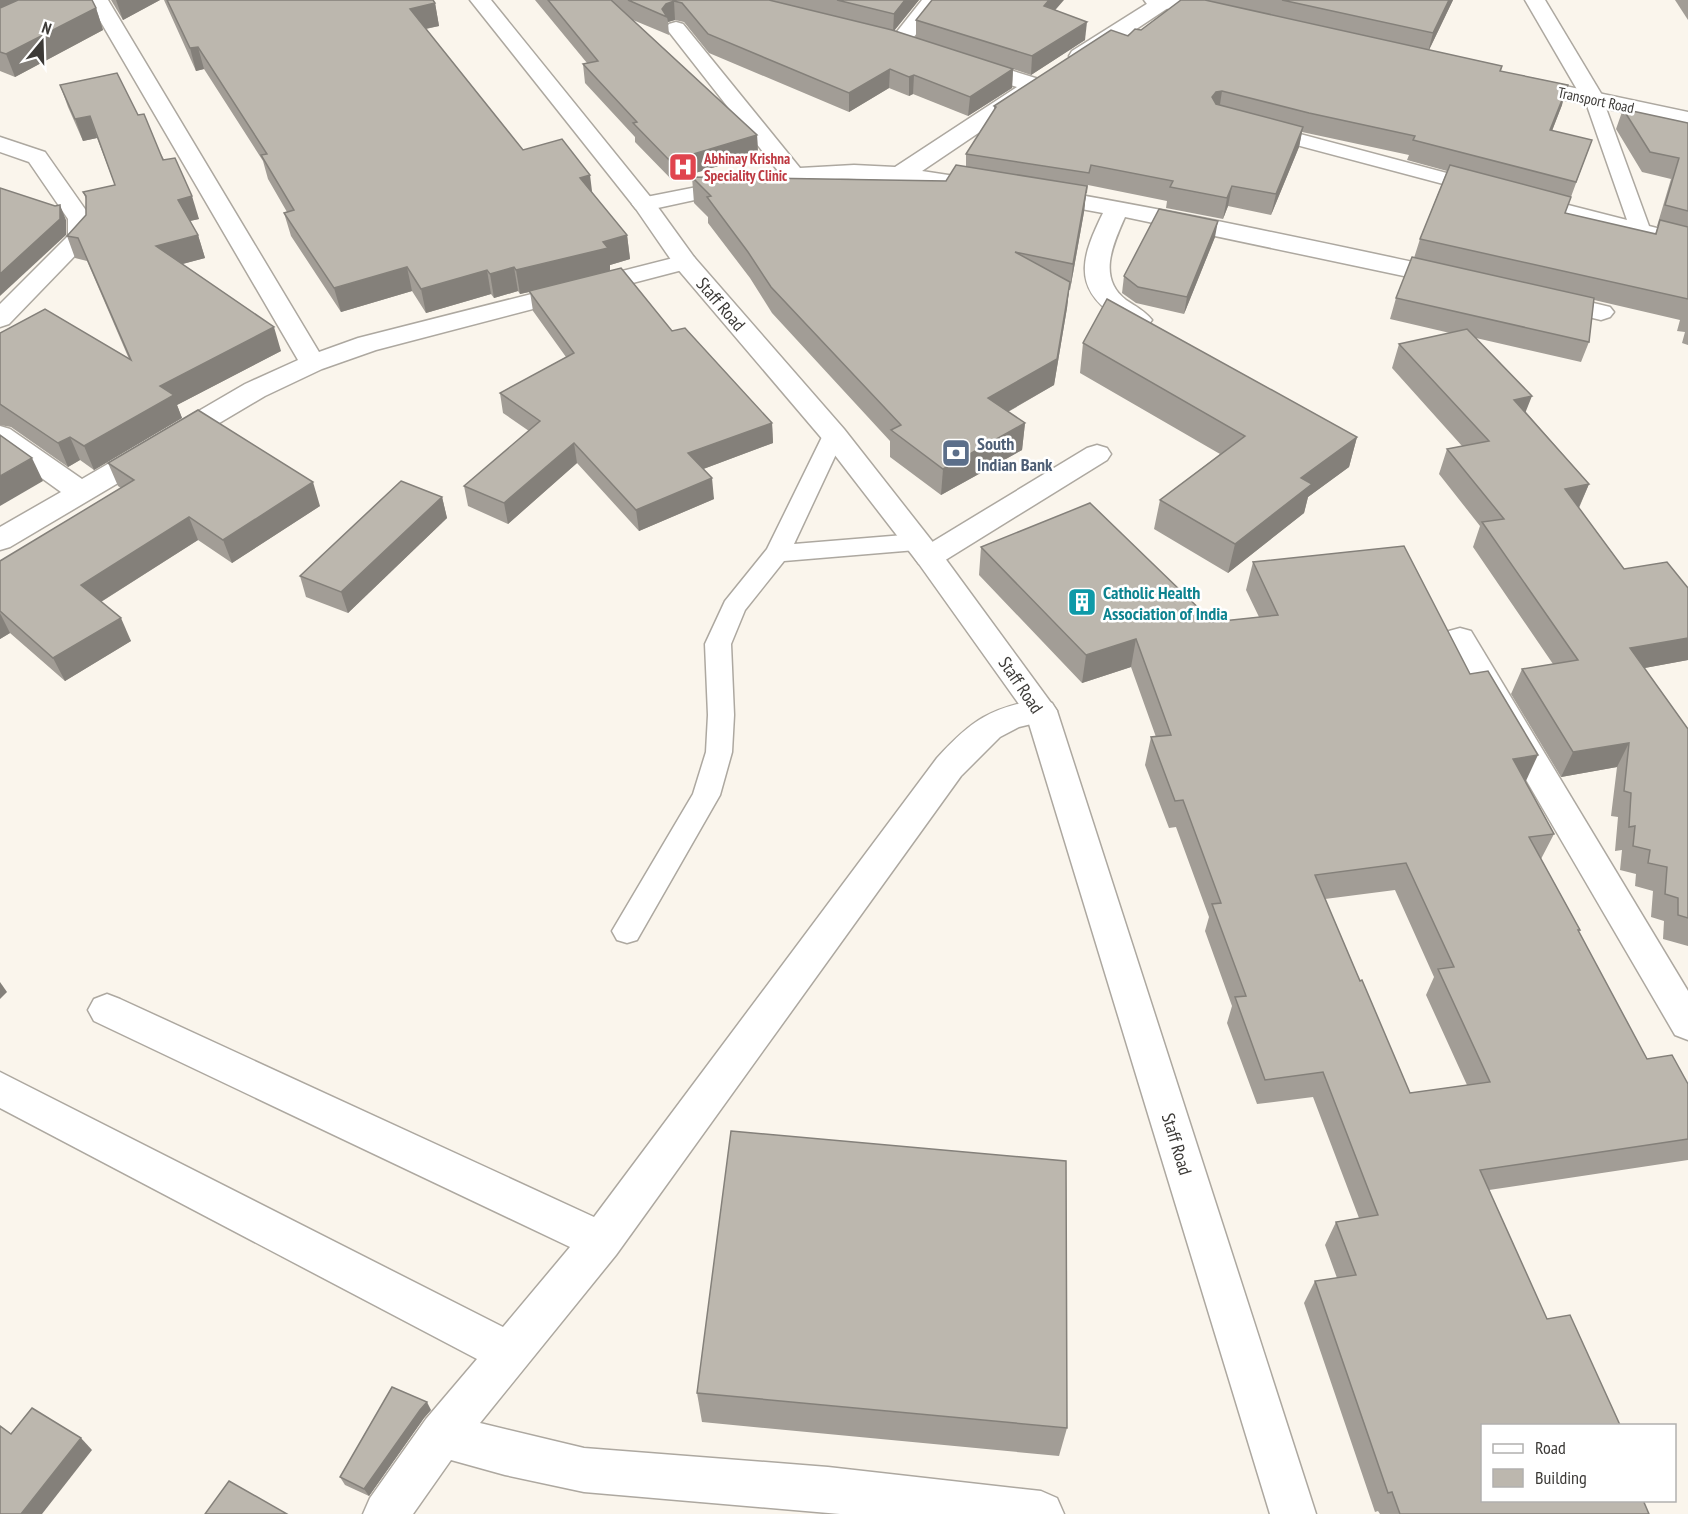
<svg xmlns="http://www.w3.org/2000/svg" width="1688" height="1514" font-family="'PT Sans Narrow',sans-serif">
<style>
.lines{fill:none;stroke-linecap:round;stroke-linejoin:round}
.lane-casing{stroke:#ada8a0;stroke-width:3}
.street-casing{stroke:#ada8a0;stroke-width:3}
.secondary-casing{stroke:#ada8a0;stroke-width:3}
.lane{fill:#fff;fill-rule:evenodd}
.street{fill:#fff;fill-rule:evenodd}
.secondary{fill:#fff;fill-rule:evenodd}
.wall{fill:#a29d96;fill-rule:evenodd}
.shaded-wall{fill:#84807a}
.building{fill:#bcb7ae;stroke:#84807a;stroke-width:1.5;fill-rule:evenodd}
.labels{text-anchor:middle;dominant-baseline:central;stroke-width:5;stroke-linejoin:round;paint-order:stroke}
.far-street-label{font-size:15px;fill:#3c3a37;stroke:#fff}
.far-health-label{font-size:15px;font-weight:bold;fill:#be3a42;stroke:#fff;text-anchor:start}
.street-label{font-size:18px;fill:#3c3a37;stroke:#fff}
.service-label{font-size:18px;font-weight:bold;fill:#4e5e75;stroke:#fff;text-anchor:start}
.culture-label{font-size:18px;font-weight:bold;fill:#0d838f;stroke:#fff;text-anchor:start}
</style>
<rect width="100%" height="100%" fill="#faf5ec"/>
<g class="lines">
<g class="lane-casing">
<g id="lane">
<polygon points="1594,95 1600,96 1603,100 1649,226 1688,236 1688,248 1522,205 1519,201 1522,197 1529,195 1627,220 1585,100 1588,96"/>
<polygon points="1266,125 1488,184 1491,188 1488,192 1481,194 1259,135 1257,131 1259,127"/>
<polygon points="834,428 842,430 845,435 794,544 916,534 925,536 928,542 925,548 916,550 784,561 745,610 731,644 734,715 732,752 720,795 637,940 627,943 617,940 612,931 693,794 706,752 708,715 705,644 725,601 767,549 823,435 826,430"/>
</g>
</g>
<g class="street-casing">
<g id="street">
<polygon points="88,0 108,0 319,352 358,338 685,255 694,257 697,262 694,267 376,350 322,369 265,396 10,547 0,550 0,527 61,492 0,448 0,426 10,429 82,479 245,384 298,360"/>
<polygon points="922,0 943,0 906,47 899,49 892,47 888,43"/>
<polygon points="1153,0 1173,0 1174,2 1171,6 1088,61 1080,62 1072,61 1069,56 1072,51"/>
<polygon points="1525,0 1545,0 1605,100 1602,105 1594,107 1586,105"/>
<path d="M676,22L683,24L800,168L854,165L895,167L1017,87L961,70L958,65L961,60L969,59L977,60L1042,80L1045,85L1042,90L922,171L994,182L998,187L994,192L986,194C936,187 886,177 835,179C770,181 707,198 644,211L636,209L632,204L636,199L778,171L666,28L669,24Z"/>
<polygon points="0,137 45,152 92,219 92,238 9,324 0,327 0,304 68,236 68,219 29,162 0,152"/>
<path d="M1040,188C1177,211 1314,241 1451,270L1460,273L1464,278L1460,283L1451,286L1125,217C1113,244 1097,278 1126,300C1135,306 1145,311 1152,320L1148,325C1134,329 1126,323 1114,315C1070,286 1084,252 1103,213L1032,200L1028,195L1032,190Z"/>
<polygon points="1548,292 1610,307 1614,312 1610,317 1601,320 1539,305 1535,300 1539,295"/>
<polygon points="1097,445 1107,448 1111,454 1107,460 939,564 929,567 919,564 914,557 919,550 1087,448"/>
<polygon points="1460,628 1471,631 1688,991 1688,1040 1675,1035 1444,639 1449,631"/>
<path d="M1041,699L1052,703L1057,711L1052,719L1019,727L1000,737L961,776L616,1255L480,1423L584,1448L828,1467L1041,1491L1057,1498L1064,1514H840L584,1492L505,1475L451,1460L413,1514H363L370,1498L426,1419L477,1359L0,1108V1072L503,1327L570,1247L94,1021L88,1010L94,999L107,994L120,999L594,1217L937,758C972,720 990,708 1041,699Z"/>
</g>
</g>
<g class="secondary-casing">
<g id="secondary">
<polygon points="470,0 491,0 652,199 694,257 844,429 939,550 1057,711 1316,1514 1270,1514 1026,714 919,564 824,441 676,267 636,209"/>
<polygon points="1144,0 1182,0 1225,10 1228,14 1225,18 1218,20 1147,4"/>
<polygon points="1523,77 1688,112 1688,126 1515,89 1512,84 1515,79"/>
</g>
</g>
<use href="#lane" class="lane"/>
<use href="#street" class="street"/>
<use href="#secondary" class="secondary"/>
</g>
<g class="wall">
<polygon points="0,0 96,8 103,30 15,77 0,71"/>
<polygon points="111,0 160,0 123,20"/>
<polygon points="164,0 433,0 435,3 439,26 426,29 523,150 593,194 627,235 630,259 610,265 610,271 672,331 772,423 773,443 703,469 714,499 639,531 577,463 508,524 468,506 464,486 529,431 503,413 500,393 566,357 533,311 530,292 520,294 518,291 494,298 491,294 426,313 412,291 341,312 291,236 284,213 287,212 268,179 263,161 204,69 196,71"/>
<polygon points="535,0 919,0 894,31 916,38 916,20 1055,10 1085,40 1031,75 1013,69 1012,88 968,116 913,94 909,96 889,88 849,112 709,53 684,22 675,20 668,22 669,35 633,20 757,135 758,154 672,180 635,142 635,137 585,83 583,64 587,63"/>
<polygon points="1181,0 1453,0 1429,50 1502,66 1501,71 1562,105 1552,131 1592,140 1565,213 1655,234 1658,226 1657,226 1671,179 1642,172 1616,129 1623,109 1688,123 1688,345 1682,343 1685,332 1677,331 1680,320 1594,300 1589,342 1581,362 1476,338 1526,412 1589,484 1579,508 1624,569 1688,588 1688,660 1644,668 1688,729 1688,946 1663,939 1664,921 1651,917 1653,891 1635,886 1636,874 1620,870 1622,850 1615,851 1618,817 1611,816 1617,767 1561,777 1511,694 1522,669 1553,664 1473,547 1480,526 1439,474 1447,449 1462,446 1392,368 1399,344 1450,333 1390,319 1396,298 1414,258 1420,239 1447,171 1407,160 1409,155 1302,132 1299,147 1271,215 1228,206 1223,219 1166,208 1167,201 1088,185 1087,193 1086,193 1084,212 1070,290 1069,290 1067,308 1054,385 1008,412 1025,423 1022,450 941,495 890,457 890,441 772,313 750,278 708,223 708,217 694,203 692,177 946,181 966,166 966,154 994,112 994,106 1141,30"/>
<polygon points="1675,0 1688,0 1688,20"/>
<polygon points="60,85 138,115 199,219 190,221 198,235 205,258 182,264 281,351 177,405 182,418 94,470 80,460 68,467 11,427 0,425 0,333 129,359 87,261 75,258 67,236 86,215 86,199 83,192 115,185 97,138 83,141 68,107"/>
<polygon points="1215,237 1184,314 1136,303 1122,293 1124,276"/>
<polygon points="1083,343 1357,437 1349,467 1308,497 1304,513 1228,573 1154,529 1160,500 1220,454 1080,373"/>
<polygon points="108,463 320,506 232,563 198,540 101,602 131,641 65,681 10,633 0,639 0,561 121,488 118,486"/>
<polygon points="442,497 447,518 348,613 306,597 300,576"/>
<path d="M981,547L1213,622L1259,617L1246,590L1253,562L1525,782L1554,834L1541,859L1580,930L1578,932L1647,1059L1688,1084V1160L1489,1190L1482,1425L1649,1514H1380L1378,1511L1375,1512L1304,1303L1315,1281L1337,1278L1325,1245L1336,1222L1359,1218L1313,1097L1257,1104L1227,1023L1232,1006L1205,931L1209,917L1176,827L1169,828L1145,765L1151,737H1156L1131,667L1082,683L979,575ZM1395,890L1434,977L1426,995L1467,1085L1410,1093L1360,981L1325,899Z"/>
<polygon points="697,1393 1067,1428 1059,1456 702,1422"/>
<polygon points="431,1410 424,1418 369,1496 345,1485 340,1477"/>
</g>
<g class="shaded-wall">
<polygon points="0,0 32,0 0,16"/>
<polygon points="116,0 160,0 123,20"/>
<polygon points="905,0 919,0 893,32 894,14"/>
<polygon points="1049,0 1064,0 1043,24 1044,6"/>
<polygon points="1449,0 1453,0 1428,52 1433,33"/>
<polygon points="674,1 675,20 668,22 667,17 662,9 666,4"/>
<polygon points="435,3 439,26 414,31 410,9"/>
<polygon points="96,8 103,30 15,77 6,54"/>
<polygon points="1087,22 1085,40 1031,75 1032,56"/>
<polygon points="198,47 204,69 196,71 190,48"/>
<polygon points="890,69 889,88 849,112 849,93"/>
<polygon points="1013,69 1012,88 968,116 970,97"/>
<polygon points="914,75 913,94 909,96 909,77"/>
<polygon points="1568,85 1562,105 1544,151 1550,130"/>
<polygon points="1222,91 1219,111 1212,97 1216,92"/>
<polygon points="90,116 97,138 83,141 75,119"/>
<polygon points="1303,127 1299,147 1271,215 1276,194"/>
<polygon points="757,135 758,154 672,180 670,161"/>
<polygon points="590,175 593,199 580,178"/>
<polygon points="1087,186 1084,212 1070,290 1073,264"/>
<polygon points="1232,186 1228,206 1223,219 1227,198"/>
<polygon points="192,196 199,219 185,222 178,200"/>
<polygon points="60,205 66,220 66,235 0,296 0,274"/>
<polygon points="1218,221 1215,237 1184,314 1187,297"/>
<polygon points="198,235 205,258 164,269 156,246"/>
<polygon points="627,235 630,259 610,265 610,272 520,294 516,270"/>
<polygon points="407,267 412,291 341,312 334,288"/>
<polygon points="514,267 518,291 494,298 490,274"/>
<polygon points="487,270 491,294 426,313 421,289"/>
<polygon points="1070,282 1067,308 1054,385 986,424 988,398"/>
<polygon points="274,327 281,351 177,405 182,418 94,470 84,446 160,386"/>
<polygon points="1532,396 1522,421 1514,400"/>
<polygon points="772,423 773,443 690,474 688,453"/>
<polygon points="1025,423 1022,450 941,495 943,469"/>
<polygon points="70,437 80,460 68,467 58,443"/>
<polygon points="1357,437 1349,467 1308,497 1304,513 1228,573 1235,544 1301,478"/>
<polygon points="574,443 577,463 508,524 504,503"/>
<polygon points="32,458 43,481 0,506 0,476"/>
<polygon points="712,478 714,499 639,531 636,510"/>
<polygon points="313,482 320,506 232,563 223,540"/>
<polygon points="1589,484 1578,509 1565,489"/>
<polygon points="442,497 447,518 348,613 341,592"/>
<polygon points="189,517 198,540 91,608 81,585"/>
<polygon points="0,613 10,633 0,639"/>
<polygon points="121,618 131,641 65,681 53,658"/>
<polygon points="1688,638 1688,660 1618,673 1630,648"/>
<polygon points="1136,639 1131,667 1082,683 1086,655"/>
<polygon points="1629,743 1617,767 1561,777 1573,752"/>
<polygon points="1538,755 1525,783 1513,759"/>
<polygon points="0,982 7,992 0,999"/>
<polygon points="427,1402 431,1410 424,1418 369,1496 364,1489 420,1410"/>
<polygon points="81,1438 92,1450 42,1514 21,1514"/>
</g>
<g class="building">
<polygon points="18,0 92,0 96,8 6,54 0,52 0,8"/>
<polygon points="167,0 433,0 435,3 410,9 523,150 562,139 590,175 580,178 627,235 603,242 608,248 516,270 514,267 490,274 487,270 421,289 407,267 334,288 284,213 294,210 261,155 267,154 198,47 190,48"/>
<polygon points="548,0 611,0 757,135 670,161 633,123 637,122 583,64 598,61"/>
<polygon points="628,0 769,0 892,30 1013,69 970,97 914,75 909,77 890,69 849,93 708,34 682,3 674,1 666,4 662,9 667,17"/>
<polygon points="837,0 905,0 894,14"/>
<polygon points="932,0 1049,0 1044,6 1087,22 1032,56 916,20"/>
<polygon points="1181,0 1205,0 1502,66 1500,71 1568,85 1550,130 1592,140 1576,182 1413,140 1415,136 1309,113 1222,91 1216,92 1212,97 1216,104 1303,127 1276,194 1232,186 1227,198 1170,187 1173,181 1091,165 1089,173 966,154 996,107 994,106 1111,30 1128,36 1135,29 1141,30"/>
<polygon points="1282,0 1449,0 1433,33"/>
<polygon points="117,73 138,115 144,114 163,160 175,158 192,196 178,200 198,235 156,246 274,327 160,386 174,395 84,446 70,437 58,443 0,404 0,333 45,309 131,360 78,238 67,236 86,215 86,196 83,192 115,185 90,116 75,119 60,85"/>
<polygon points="1623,109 1688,123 1688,211 1665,205 1679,158 1650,152"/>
<polygon points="956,165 1087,186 1073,264 1015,252 1070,282 1057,359 988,398 1025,423 943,469 891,430 901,425 771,287 748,252 707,197 711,196 692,177 946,181"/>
<polygon points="1450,165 1571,197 1565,213 1656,234 1660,220 1688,227 1688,299 1420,239"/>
<polygon points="0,188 55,206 60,205 60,219 0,274"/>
<polygon points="1159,209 1218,221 1187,297 1138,287 1124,276"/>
<polygon points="1412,257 1594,298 1589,342 1396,298"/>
<polygon points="621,268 672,331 685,328 772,423 688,453 712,478 636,510 574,443 504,503 464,486 540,421 500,393 574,353 529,291"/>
<polygon points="1107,299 1357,437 1301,478 1312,484 1235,544 1160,500 1245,436 1083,343"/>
<polygon points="1467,329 1532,396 1514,400 1589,484 1565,489 1624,569 1667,562 1688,588 1688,638 1630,648 1688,729 1688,918 1678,915 1678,898 1665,894 1667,867 1648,863 1650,850 1633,846 1635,826 1629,827 1631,793 1624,791 1629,743 1573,752 1522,669 1578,660 1482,522 1504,519 1447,449 1489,441 1399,344"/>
<polygon points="198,410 313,482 223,540 189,517 81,585 121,618 53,658 0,611 0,561 134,480 108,463"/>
<polygon points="0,435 32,458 0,476"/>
<polygon points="401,481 442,497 341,592 300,576"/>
<path d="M1090,503L1213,622L1278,615L1253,562L1404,546L1470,674L1488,671L1538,755L1513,759L1554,834L1529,837L1580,930H1578L1647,1059L1672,1055L1688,1084V1139L1480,1170L1547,1319L1570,1315L1620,1425H1482V1500H1643L1649,1514H1400L1392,1492L1388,1493L1315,1281L1356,1275L1336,1222L1378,1215L1323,1072L1265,1080L1235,997L1246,996L1212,904L1221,903L1183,800L1175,801L1151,737L1171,735L1136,639L1086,655L981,547ZM1406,863L1454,967L1438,969L1490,1082L1410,1093L1362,980L1360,981L1315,875Z"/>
<polygon points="731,1131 1066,1161 1067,1428 697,1393"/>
<polygon points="392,1387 427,1402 420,1410 364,1489 340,1477"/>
<polygon points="32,1408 81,1438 21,1514 0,1514 0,1426 11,1434"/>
<polygon points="229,1481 287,1514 205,1514"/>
</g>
<defs>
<g id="hospital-square" transform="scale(1.5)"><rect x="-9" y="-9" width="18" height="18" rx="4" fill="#e0444e" stroke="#fff"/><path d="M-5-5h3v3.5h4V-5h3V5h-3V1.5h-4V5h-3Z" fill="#fff"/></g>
<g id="bank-square" transform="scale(1.5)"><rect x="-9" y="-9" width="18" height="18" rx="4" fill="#5c6f8a" stroke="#fff"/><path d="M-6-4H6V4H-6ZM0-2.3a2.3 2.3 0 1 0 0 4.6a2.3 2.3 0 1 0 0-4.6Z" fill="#fff"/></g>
<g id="building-square" transform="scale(1.5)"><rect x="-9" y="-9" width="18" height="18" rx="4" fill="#0f9aa8" stroke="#fff"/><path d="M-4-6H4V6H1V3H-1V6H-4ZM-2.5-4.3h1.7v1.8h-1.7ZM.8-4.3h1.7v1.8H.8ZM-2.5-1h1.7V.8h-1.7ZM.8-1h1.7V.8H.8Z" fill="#fff"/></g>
</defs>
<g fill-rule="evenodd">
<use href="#hospital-square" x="683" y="167"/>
<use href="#bank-square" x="956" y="453"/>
<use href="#building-square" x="1082" y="602"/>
</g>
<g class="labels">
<g class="far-street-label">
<text transform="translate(1596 100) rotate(12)">Transport Road</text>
</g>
<g class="far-health-label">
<text x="704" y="158">Abhinay Krishna<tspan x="704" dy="17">Speciality Clinic</tspan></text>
</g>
<g class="street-label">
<text transform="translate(721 304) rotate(49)">Staff Road</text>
<text transform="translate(1021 685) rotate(56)">Staff Road</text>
<text transform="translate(1177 1144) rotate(73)">Staff Road</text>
</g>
<g class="service-label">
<text x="977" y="443">South<tspan x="977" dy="21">Indian Bank</tspan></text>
</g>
<g class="culture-label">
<text x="1103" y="592">Catholic Health<tspan x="1103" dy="21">Association of India</tspan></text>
</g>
</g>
<rect x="1481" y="1424" width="195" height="78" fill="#ffffff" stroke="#b1b0af" stroke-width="1.5"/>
<rect x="1493" y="1444" width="30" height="9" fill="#ffffff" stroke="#b1b0af" stroke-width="1.5"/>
<text x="1535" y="1454" font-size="18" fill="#3c3a37">Road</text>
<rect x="1493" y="1469" width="30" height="18" fill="#bcb7ae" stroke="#b1b0af" stroke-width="1.5"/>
<text x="1535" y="1484" font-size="18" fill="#3c3a37">Building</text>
<g transform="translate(42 42) rotate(19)" stroke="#ffffff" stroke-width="4.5" paint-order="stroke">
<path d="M0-4.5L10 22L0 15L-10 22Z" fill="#3c3a37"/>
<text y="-9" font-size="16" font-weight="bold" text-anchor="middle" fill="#3c3a37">N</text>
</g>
</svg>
